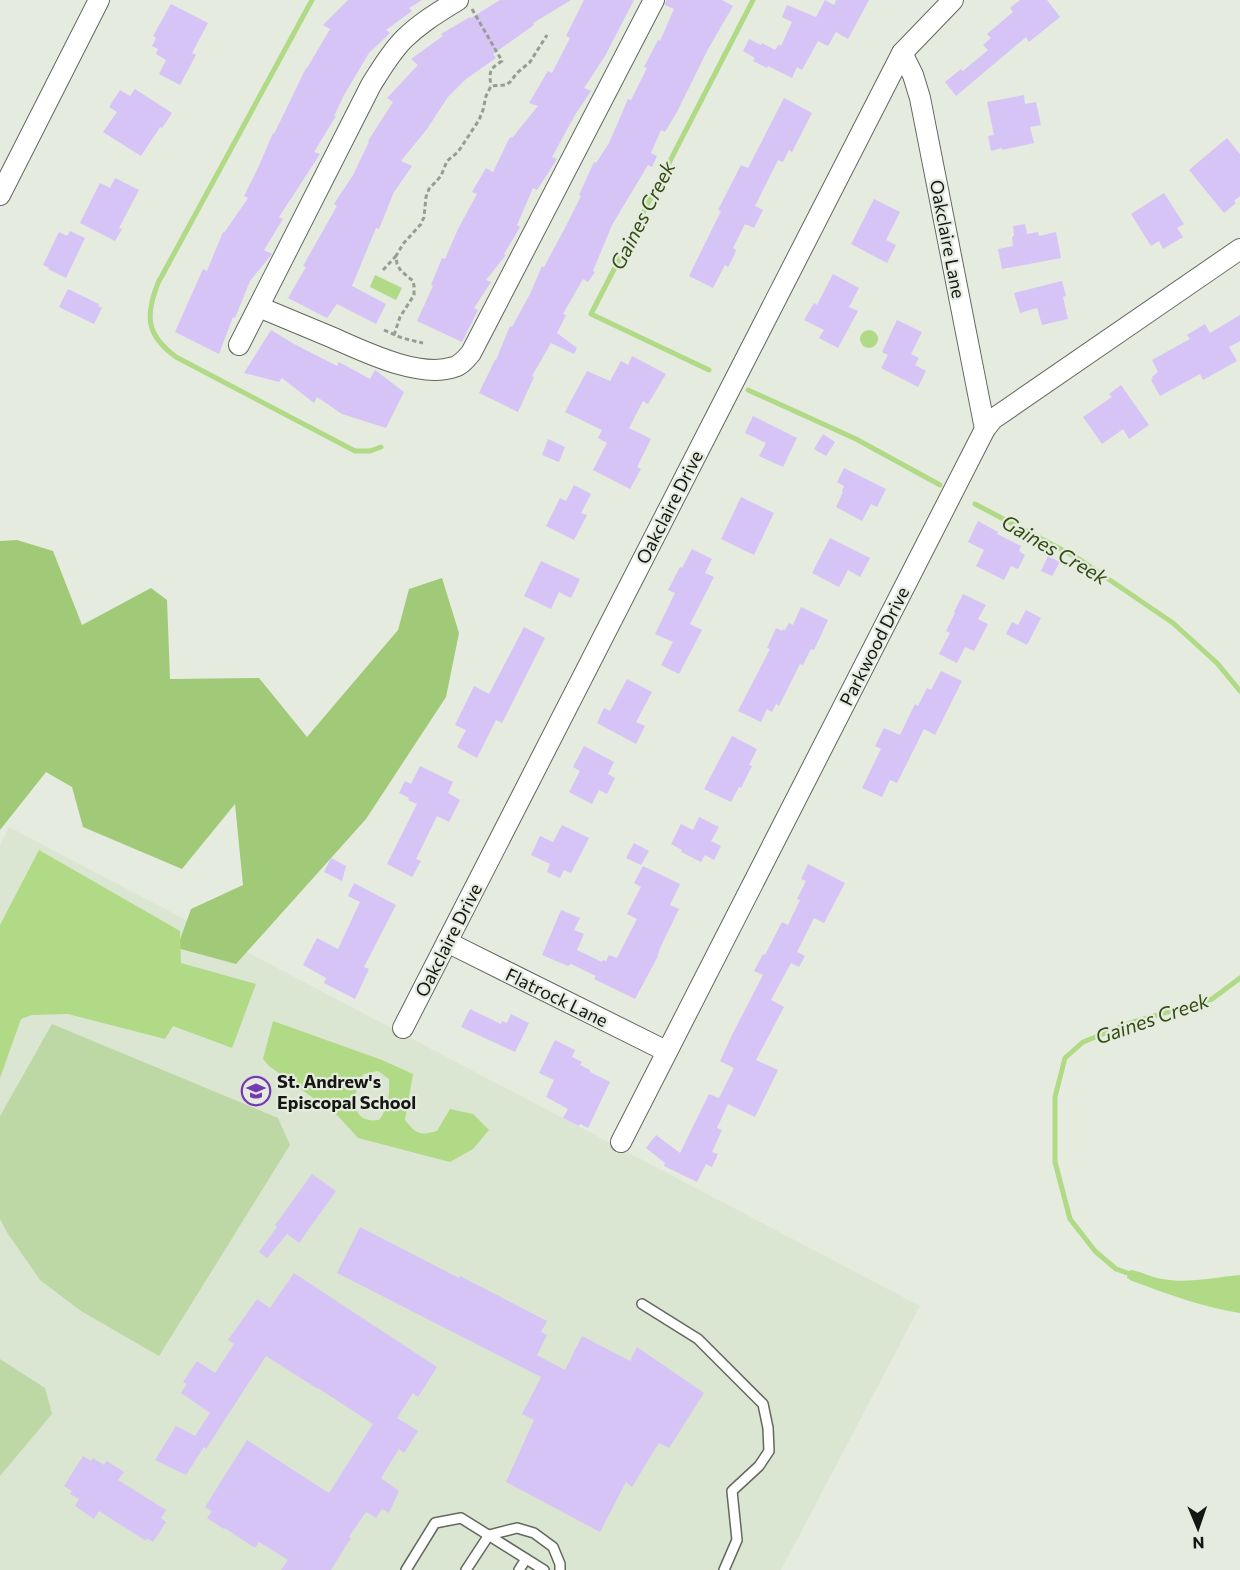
<svg xmlns="http://www.w3.org/2000/svg" width="1240" height="1570" font-family="Commissioner,sans-serif">
<style>
.built{fill:#dbe6d2}
.green{fill:#bdd8a4}
.forest{fill:#a0ca77}
.water{fill:#b0da86;fill-rule:evenodd}
.lines{fill:none;stroke-linecap:round;stroke-linejoin:round}
.stream{stroke:#b0da86;stroke-width:5}
.building{fill:#d6c4f6}
.lane-casing{stroke:#62685d;stroke-width:12}
.street-casing{stroke:#62685d;stroke-width:22}
.path{stroke:#989d94;stroke-width:3;stroke-dasharray:4.5 3;stroke-linecap:butt}
.lane{stroke:#fff;stroke-width:9}
.street{stroke:#fff;stroke-width:20}
.labels{text-anchor:middle;dominant-baseline:central;stroke-width:4.5;stroke-linejoin:round;paint-order:stroke}
.street-label{font-size:18px;fill:#151713;stroke:#e5ebdf}
.poi-label{font-size:18px;font-weight:bold;fill:#151713;stroke:#e5ebdf;text-anchor:start}
.water-label{font-size:20px;font-style:italic;fill:#334d13;stroke:#e5ebdf}
</style>
<rect width="100%" height="100%" fill="#e5ebdf"/>
<polygon class="built" points="9,827 920,1306 781,1570 0,1570 0,845"/>
<g class="green">
<polygon points="52,1024 278,1118 290,1145 159,1356 81,1311 40,1280 8,1234 0,1219 0,1116"/>
<polygon points="0,1359 45,1388 52,1414 0,1476"/>
</g>
<polygon class="forest" points="17,540 53,551 82,625 151,588 167,600 170,679 259,678 307,737 398,630 409,589 442,578 459,633 446,697 366,819 236,964 177,948 191,909 243,885 235,804 182,869 83,827 72,787 46,772 0,830 0,541"/>
<g class="water">
<polygon points="375,275 402,288 396,300 370,287"/>
<circle cx="869" cy="339" r="9"/>
<polygon points="39,850 180,931 181,963 256,984 232,1048 173,1026 165,1039 68,1014 32,1015 21,1019 0,1078 0,925"/>
<path d="M273,1021L382,1060L413,1074L405,1120C416,1134 420,1136 437,1131L450,1109L473,1114L489,1130L473,1149L450,1162L358,1138L338,1116L269,1066L263,1059ZM378,1071L389,1079C390,1093 388,1109 379,1120C375,1120 372,1121 369,1120C348,1117 355,1085 364,1074Z"/>
<path d="M1131,1270C1143,1272 1153,1278 1163,1279C1188,1284 1215,1277 1240,1275V1313C1202,1307 1168,1294 1132,1281L1127,1278L1128,1273Z"/>
</g>
<g class="lines">
<g class="stream">
<path d="M312,0L158,283C145,316 146,335 176,357L355,451H370L381,447"/>
<polyline points="709,370 591,314 753,0"/>
<polyline points="748,390 856,439 940,485"/>
<polyline points="975,504 1076,557 1173,623 1217,663 1240,691"/>
<polyline points="1133,1275 1116,1269 1095,1251 1070,1219 1055,1162 1055,1097 1065,1058 1083,1042 1130,1023 1212,999 1240,978"/>
</g>
</g>
<g class="building">
<polygon points="348,0 422,0 409,8 412,11 386,30 390,33 369,53 344,95 334,116 336,116 314,152 320,154 279,217 283,219 264,250 272,254 250,281 235,318 233,317 219,354 175,332 203,269 207,271 223,232 224,233 248,198 244,196 258,168 273,133 274,134 306,68 307,68 330,29 323,25"/>
<polygon points="500,0 571,0 533,23 534,25 493,54 496,58 466,79 448,97 427,129 401,161 412,166 394,192 379,229 376,228 352,286 386,304 376,324 337,304 327,318 288,298 306,267 303,266 337,206 334,204 353,175 369,142 368,141 393,102 387,98 418,65 411,59 443,36 441,34 470,17 471,18"/>
<polygon points="584,0 634,0 605,56 584,88 591,91 575,115 552,157 557,159 537,190 533,188 517,225 520,227 504,254 506,255 486,280 491,282 474,308 478,310 462,342 417,321 433,286 431,285 442,258 445,259 458,229 477,194 472,192 486,168 493,172 510,137 512,138 538,106 529,103 548,71 552,73 570,38 566,36"/>
<polygon points="666,0 722,0 733,6 707,51 678,110 665,132 661,130 651,153 657,156 652,167 648,165 612,225 593,271 595,272 588,282 583,279 563,314 566,315 557,333 577,348 574,354 551,343 532,376 534,377 518,412 479,393 495,360 496,360 510,326 512,327 530,294 542,266 544,267 566,226 581,196 579,195 594,162 596,163 609,143 628,99 631,100 647,68 644,67 658,40 660,41 674,9 665,5"/>
<polygon points="825,0 834,5 836,0 869,0 848,39 836,32 828,46 818,41 802,70 797,67 792,78 768,66 767,68 753,61 755,58 743,51 749,39 761,45 762,43 775,50 779,44 781,46 792,22 782,17 787,5 816,17"/>
<polygon points="1020,0 1047,0 1060,17 1029,42 1026,37 956,96 945,82 961,69 963,71 988,50 983,45 991,38 987,34 1013,12 1010,8"/>
<polygon points="171,4 208,23 192,53 196,55 180,85 159,74 166,60 156,54 158,49 152,46 156,38 153,36"/>
<polygon points="135,89 172,113 162,128 160,127 141,156 103,132 117,112 109,107 120,90 130,96"/>
<polygon points="1024,95 1025,104 1036,102 1041,125 1030,127 1034,143 1002,150 1002,148 991,151 988,136 994,135 987,102"/>
<polygon points="784,98 812,113 792,152 789,150 783,162 778,160 755,206 763,210 754,228 745,224 733,248 736,250 734,256 728,267 725,265 713,288 689,276 721,211 718,210 741,165 748,168"/>
<polygon points="1227,138 1240,154 1240,196 1234,201 1236,203 1224,213 1189,170"/>
<polygon points="115,178 139,190 119,228 122,229 115,241 80,223 100,183 110,188"/>
<polygon points="1164,193 1184,224 1177,228 1183,237 1163,249 1159,241 1151,246 1131,214"/>
<polygon points="874,199 900,212 886,240 896,245 887,263 851,244"/>
<polygon points="1025,224 1027,234 1038,232 1039,236 1056,232 1061,258 1002,269 998,249 1013,246 1012,237 1014,236 1013,226"/>
<polygon points="70,231 85,238 66,278 48,269 49,268 43,265 59,232 67,236"/>
<polygon points="833,274 859,288 849,307 858,311 838,348 819,338 824,330 804,320 814,303 817,305"/>
<polygon points="1062,281 1066,296 1063,297 1068,319 1042,325 1037,308 1020,313 1014,293"/>
<polygon points="68,289 99,304 98,306 102,308 94,324 59,307"/>
<polygon points="1240,315 1240,341 1229,347 1237,361 1203,380 1200,374 1160,396 1151,380 1153,379 1152,377 1158,372 1152,360 1190,339 1187,335 1205,324 1210,333"/>
<polygon points="897,320 922,332 911,354 919,358 915,365 926,371 918,387 881,368 888,355 882,352"/>
<polygon points="271,330 294,344 337,366 339,362 370,379 375,370 404,392 386,428 342,414 317,397 314,403 282,378 279,382 244,373"/>
<polygon points="632,356 666,374 648,404 643,401 629,428 651,439 637,467 641,469 630,489 593,470 607,443 598,438 602,430 565,412 587,371 610,381 621,361 628,365"/>
<polygon points="1121,385 1149,425 1129,439 1123,429 1102,444 1083,417 1112,397 1109,394"/>
<polygon points="753,416 797,438 783,467 759,456 766,443 745,433"/>
<polygon points="823,434 835,442 826,456 814,449"/>
<polygon points="548,439 565,447 559,462 542,455"/>
<polygon points="844,468 886,489 877,507 871,504 862,521 836,507 843,492 842,491 844,486 837,482"/>
<polygon points="574,485 591,494 581,513 587,515 574,540 546,526 560,498 566,501"/>
<polygon points="741,497 774,513 754,555 721,539"/>
<polygon points="978,521 998,532 997,534 1021,546 1019,551 1025,555 1018,569 1011,566 1004,580 976,566 984,550 968,542"/>
<polygon points="830,538 870,558 860,577 848,570 839,587 812,573"/>
<polygon points="692,549 712,559 705,573 714,577 690,624 702,630 679,674 661,665 673,642 655,634 675,593 668,590 680,567 682,568"/>
<polygon points="1048,556 1060,562 1052,576 1041,571"/>
<polygon points="541,561 580,579 571,598 559,592 551,609 524,596"/>
<polygon points="963,594 986,605 978,619 988,624 974,651 965,647 957,663 939,654 950,633 946,631 955,613 954,612"/>
<polygon points="801,607 828,620 814,650 811,649 803,665 800,664 779,706 776,704 772,712 767,709 761,722 738,711 770,649 767,648 776,628 782,631 783,629 785,630 789,623 793,625"/>
<polygon points="1026,610 1041,618 1027,645 1006,634 1012,622 1018,625"/>
<polygon points="524,627 545,638 502,723 496,720 477,758 457,747 466,730 455,725 474,686 489,694"/>
<polygon points="941,671 962,681 935,735 924,729 897,783 890,780 882,797 862,788 881,749 875,746 884,728 900,735 915,704 918,706 927,688 931,690"/>
<polygon points="627,679 652,692 636,722 645,726 636,744 597,723 604,708 610,711"/>
<polygon points="732,736 757,749 749,765 752,766 741,788 739,787 731,802 704,789"/>
<polygon points="584,746 614,762 608,774 615,778 607,794 599,790 592,804 569,792 580,771 573,767"/>
<polygon points="420,766 453,782 448,793 460,800 449,822 437,816 416,859 421,861 412,877 387,864 417,804 408,800 409,798 399,793 405,781 411,784"/>
<polygon points="699,817 719,827 711,841 721,846 714,860 705,855 701,862 681,852 682,850 671,844 681,824 693,830"/>
<polygon points="562,825 589,838 571,873 564,870 560,878 547,872 550,864 531,855 540,836 553,842"/>
<polygon points="634,843 649,851 641,865 626,858"/>
<polygon points="331,858 346,866 342,881 324,872"/>
<polygon points="808,864 845,883 824,923 814,918 797,952 805,956 799,967 791,963 771,1000 784,1007 756,1060 778,1070 755,1117 728,1104 717,1128 722,1130 712,1152 718,1154 712,1167 706,1164 697,1182 664,1166 665,1163 646,1148 656,1135 680,1153 709,1094 719,1098 734,1068 720,1061 733,1033 763,975 754,971 763,954 765,955 782,922 788,925 800,900 797,899 806,881 801,879"/>
<polygon points="643,866 680,884 670,905 679,909 660,948 657,958 635,999 594,979 596,976 571,964 568,966 542,955 561,910 580,918 574,930 584,934 577,950 602,962 603,960 606,961 609,955 617,958 637,919 627,914 641,887 634,883"/>
<polygon points="354,883 396,905 364,967 369,969 355,999 324,983 326,978 303,965 317,938 338,949 360,902 348,896"/>
<polygon points="470,1009 501,1024 502,1021 507,1023 511,1014 529,1023 515,1052 461,1027"/>
<polygon points="555,1040 575,1050 572,1057 582,1062 580,1065 590,1070 590,1072 610,1082 588,1128 580,1124 579,1126 563,1118 568,1109 546,1097 554,1080 539,1073"/>
<polygon points="312,1174 336,1191 299,1243 287,1234 267,1258 259,1252 277,1227 275,1225"/>
<polygon points="360,1227 459,1278 460,1276 547,1321 541,1332 547,1335 537,1355 565,1370 582,1336 630,1361 637,1347 704,1393 669,1448 659,1443 632,1487 626,1482 600,1532 506,1482 534,1420 522,1414 541,1377 337,1273"/>
<polygon points="294,1273 437,1367 418,1397 413,1393 397,1418 418,1431 404,1453 399,1449 381,1478 399,1491 389,1513 382,1509 376,1518 366,1512 349,1537 351,1538 331,1570 281,1570 288,1560 259,1542 255,1548 225,1528 224,1529 207,1518 212,1511 205,1507 247,1440 329,1493 373,1424 318,1388 318,1389 266,1356 206,1449 204,1447 186,1475 155,1460 176,1426 195,1436 210,1413 181,1393 187,1384 183,1382 197,1361 215,1373 234,1344 228,1340 257,1299 270,1308"/>
<polygon points="83,1456 91,1461 93,1458 104,1465 107,1461 124,1472 118,1480 166,1510 161,1518 166,1522 153,1542 147,1538 146,1541 99,1511 94,1519 75,1506 79,1499 70,1494 72,1491 64,1486"/>
</g>
<g class="lines">
<g class="lane-casing">
<g id="lane">
<polyline points="642,1304 698,1339 763,1404 768,1428 769,1451 759,1466 732,1491 737,1540 724,1570"/>
<polyline points="406,1570 435,1523 461,1518 544,1570"/>
<polyline points="466,1570 489,1535 517,1528 534,1533 553,1547 560,1564 560,1570"/>
<polyline points="519,1570 526,1559"/>
</g>
</g>
<g class="street-casing">
<g id="street">
<polyline points="902,53 913,75 920,98 985,429"/>
<polyline points="0,195 99,0"/>
<path d="M259,307C283,317 307,327 331,337C363,351 419,379 454,367C461,365 466,359 471,353L654,0"/>
<path d="M239,345L371,85C381,69 391,52 404,39C420,23 439,12 458,0"/>
<polyline points="447,942 666,1051"/>
<polyline points="403,1028 902,53 953,0"/>
<polyline points="621,1142 985,429 993,419 1240,249"/>
</g>
</g>
<g class="path">
<path d="M472,9L502,61C489,69 489,72 491,86"/>
<polyline points="383,270 396,256"/>
<polyline points="384,330 402,338 423,343"/>
<polyline points="394,335 400,317 414,295 414,286 413,281 401,271 397,264 396,256 403,244 421,224 424,217 426,197 429,189 441,176 447,161 458,152 479,120 483,110 486,96 491,86 506,85 510,82 517,73 530,62 547,35"/>
</g>
<use href="#lane" class="lane"/>
<use href="#street" class="street"/>
</g>
<defs>
<g id="school-ring" transform="scale(1.5)"><circle r="9.5" fill="#e5ebdf" stroke="#733bb2" stroke-width="1.5"/><path d="M0-5L7-2L0 1L-7-2ZM-4 1L0 2.5L4 1V4Q0 6-4 4Z" fill="#733bb2"/></g>
</defs>
<g fill-rule="evenodd">
<use href="#school-ring" x="256" y="1091"/>
</g>
<g class="labels">
<g class="street-label">
<text transform="translate(948 239) rotate(79)">Oakclaire Lane</text>
<text transform="translate(669 507) rotate(-63)">Oakclaire Drive</text>
<text transform="translate(874 646) rotate(-63)">Parkwood Drive</text>
<text transform="translate(448 940) rotate(-63)">Oakclaire Drive</text>
<text transform="translate(557 997) rotate(26)">Flatrock Lane</text>
</g>
<g class="poi-label">
<text x="277" y="1081">St. Andrew's<tspan x="277" dy="21">Episcopal School</tspan></text>
</g>
<g class="water-label">
<text transform="translate(642 215) rotate(-63)">Gaines Creek</text>
<text transform="translate(1055 549) rotate(30)">Gaines Creek</text>
<text transform="translate(1152 1018) rotate(-19)">Gaines Creek</text>
</g>
</g>
<g transform="translate(1198 1528) rotate(178)" stroke="#e5ebdf" stroke-width="4.5" paint-order="stroke">
<path d="M0-4.5L10 22L0 15L-10 22Z" fill="#151713"/>
<text y="-9" font-size="16" font-weight="bold" text-anchor="middle" fill="#151713">N</text>
</g>
</svg>
